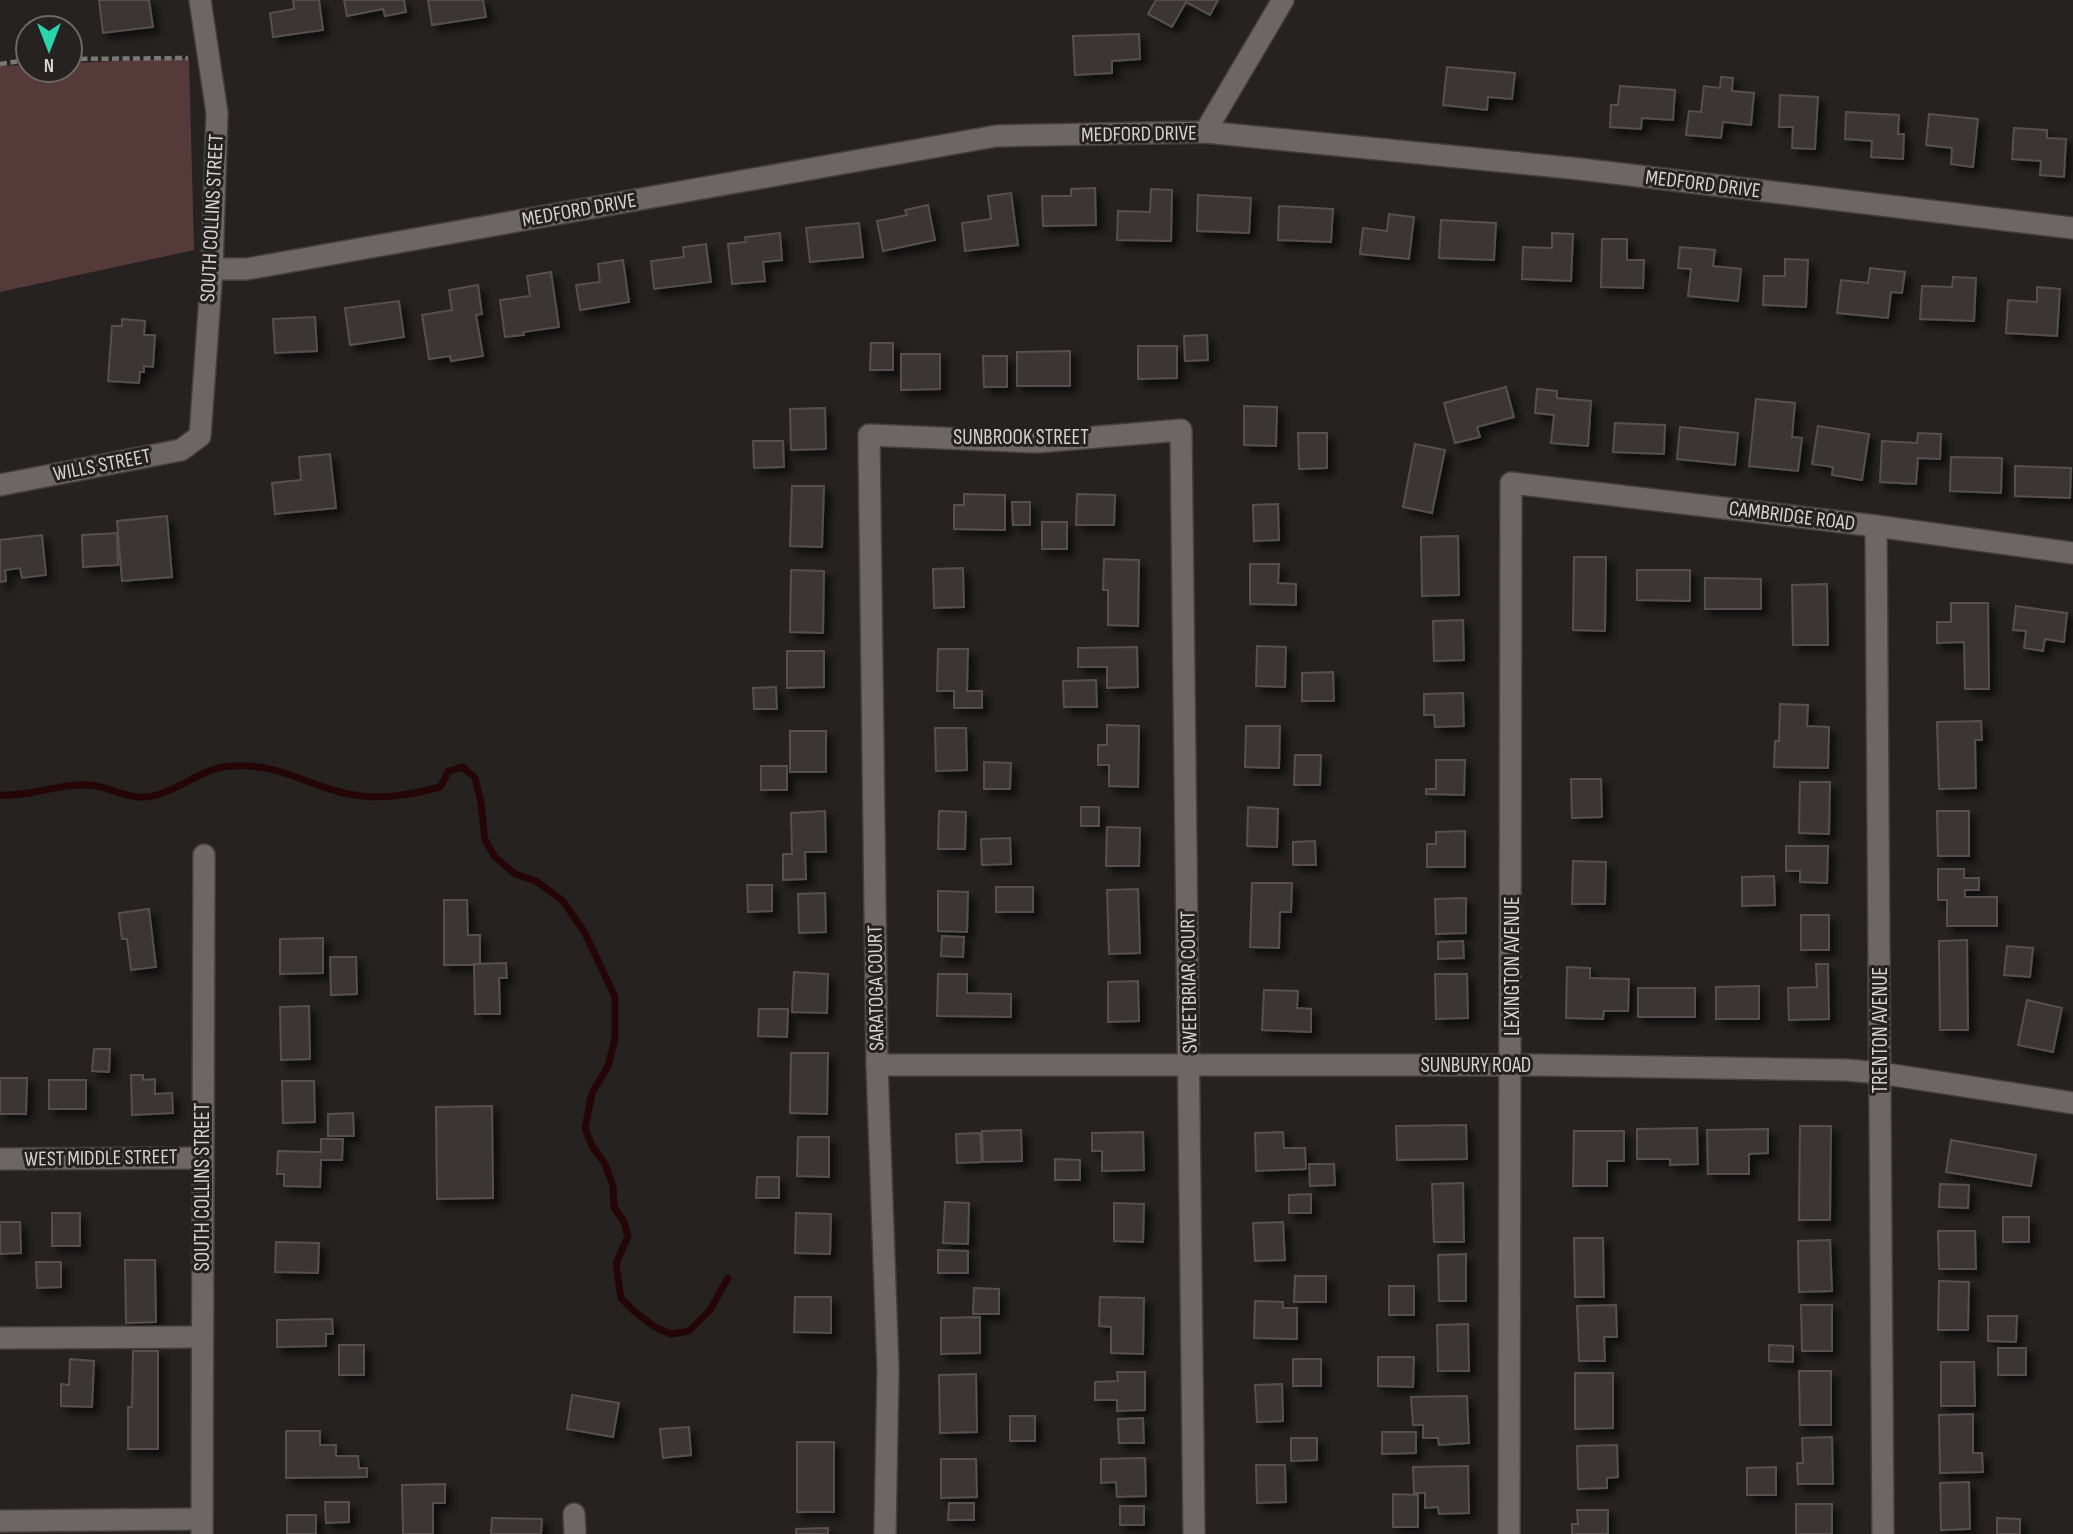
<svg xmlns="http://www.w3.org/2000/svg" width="2073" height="1534" font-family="'Sofia Sans Condensed',sans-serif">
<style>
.green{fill:#553a39}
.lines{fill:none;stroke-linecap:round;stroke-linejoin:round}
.stream{stroke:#250607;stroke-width:7}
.building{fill:#3a3635;stroke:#55504f;stroke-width:2;filter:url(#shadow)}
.minor-casing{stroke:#433f3f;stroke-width:24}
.path{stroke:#7a7777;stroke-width:4.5;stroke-dasharray:7 3.5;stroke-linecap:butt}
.minor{stroke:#6c6766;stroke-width:21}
.labels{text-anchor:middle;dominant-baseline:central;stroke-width:6;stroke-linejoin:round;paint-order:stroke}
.street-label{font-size:21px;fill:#d6d3d3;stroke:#262222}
</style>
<defs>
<filter id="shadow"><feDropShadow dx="6" dy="6" stdDeviation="3.5" flood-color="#0009"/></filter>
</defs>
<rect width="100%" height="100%" fill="#262222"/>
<polygon class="green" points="189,58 194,250 0,292 0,66 28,65 28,70 70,70 70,63"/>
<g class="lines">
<path class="stream" d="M0,795C31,797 59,783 90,785C113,787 132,803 157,795C183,787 204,768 231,766C282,762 315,791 361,796C388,799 413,794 440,787L449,771L463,767L475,778L481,802L485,840L495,857L515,874L536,881L563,901L585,933L615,997V1039L608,1066L592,1093L585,1128L592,1146L605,1164L613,1186L614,1207L624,1222L628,1236L616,1264L621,1298L635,1312L655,1327L671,1334L689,1331L710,1310L728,1278"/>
</g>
<g class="building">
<polygon points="99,0 149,0 153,27 103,33"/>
<polygon points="293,0 319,0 323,30 273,37 270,13 294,9"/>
<polygon points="344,0 404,0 406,12 385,16 383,9 347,16"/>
<polygon points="428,0 483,0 486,17 432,25"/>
<polygon points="1156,0 1218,0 1210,15 1186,2 1172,27 1148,14"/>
<polygon points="1139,34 1140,59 1112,61 1112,73 1075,75 1073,36"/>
<polygon points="1447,67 1515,73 1512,99 1488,97 1487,110 1443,105"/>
<polygon points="1721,77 1733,78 1732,91 1754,93 1751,125 1723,122 1721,138 1686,135 1689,111 1701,112 1704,86 1720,88"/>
<polygon points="1620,86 1675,90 1673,120 1642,118 1641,129 1610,127 1611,105 1618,105"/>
<polygon points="1780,95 1818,97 1815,149 1792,148 1793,127 1779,127"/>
<polygon points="1846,112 1899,115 1898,134 1904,134 1903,159 1871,157 1872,141 1845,139"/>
<polygon points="1929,114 1978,119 1973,167 1951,164 1952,148 1926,145"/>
<polygon points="2014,128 2047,130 2047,138 2066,139 2064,177 2040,175 2041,161 2012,159"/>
<polygon points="1095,188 1096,225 1043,226 1042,196 1071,196 1071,189"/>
<polygon points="1151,189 1172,190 1171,241 1117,240 1118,211 1150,212"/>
<polygon points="1011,193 1018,245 965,251 962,223 991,219 988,196"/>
<polygon points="1198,195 1251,198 1249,233 1197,231"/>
<polygon points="928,205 935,240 883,251 877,221 907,215 905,210"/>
<polygon points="1279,206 1333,209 1331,242 1278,240"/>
<polygon points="1389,214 1414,217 1409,259 1360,254 1363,228 1387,231"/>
<polygon points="1441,220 1496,223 1494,260 1439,258"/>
<polygon points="859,223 863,257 810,262 806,228"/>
<polygon points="780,233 782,260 763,262 765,281 732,284 728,244 746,242 745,237"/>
<polygon points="1552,233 1573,234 1571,281 1522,279 1523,247 1552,248"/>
<polygon points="1602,239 1627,239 1627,260 1644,260 1643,288 1601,287"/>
<polygon points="706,244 711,282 654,289 651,261 684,257 683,247"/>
<polygon points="1680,247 1715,250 1713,266 1741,269 1738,301 1688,296 1691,269 1678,268"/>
<polygon points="1785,259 1808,260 1806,307 1763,305 1764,276 1785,276"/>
<polygon points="623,260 629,302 580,310 576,285 600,282 598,264"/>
<polygon points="1870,268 1905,272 1902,293 1891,292 1888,318 1837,313 1841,280 1868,283"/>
<polygon points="551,272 559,327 523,332 524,335 505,337 500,300 530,296 527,276"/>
<polygon points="1953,277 1976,278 1974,321 1920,319 1922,286 1952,287"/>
<polygon points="478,285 482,314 476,315 483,356 451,361 450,356 429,359 422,315 452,310 449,290"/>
<polygon points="2037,287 2060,289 2057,336 2006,333 2008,300 2037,302"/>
<polygon points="399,301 404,337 350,345 345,308"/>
<polygon points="315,317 317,351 275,353 273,319"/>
<polygon points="122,319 145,321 144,335 155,335 153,367 144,366 144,372 140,372 139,383 108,381 112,326 122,326"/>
<polygon points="1207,335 1208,360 1185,361 1184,336"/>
<polygon points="871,343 893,343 893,370 870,370"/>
<polygon points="1138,346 1177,346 1177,378 1138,379"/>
<polygon points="1070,351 1070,386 1017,386 1017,352"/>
<polygon points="901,354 940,354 940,389 901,390"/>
<polygon points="983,356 1007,356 1007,387 984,387"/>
<polygon points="1506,387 1514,417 1477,427 1480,437 1455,443 1444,403"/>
<polygon points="1537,389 1557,391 1557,398 1591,401 1588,446 1551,443 1554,415 1535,413"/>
<polygon points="1756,399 1795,403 1792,437 1802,438 1798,471 1749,466"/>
<polygon points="1244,406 1277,407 1276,446 1244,445"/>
<polygon points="825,408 826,449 791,450 790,409"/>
<polygon points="1615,423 1665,425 1664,454 1613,452"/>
<polygon points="1818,426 1869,434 1862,480 1832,475 1833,467 1812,464"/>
<polygon points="1680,427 1738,433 1735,465 1677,459"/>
<polygon points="1298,433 1327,433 1327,468 1299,469"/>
<polygon points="1918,433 1941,434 1940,459 1918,458 1916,484 1880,482 1882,441 1917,443"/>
<polygon points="753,441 783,441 784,467 754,468"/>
<polygon points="1415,444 1445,450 1432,513 1403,507"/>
<polygon points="330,454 336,508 275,514 272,483 301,480 299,457"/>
<polygon points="1951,457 2002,458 2001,493 1950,491"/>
<polygon points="2015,466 2071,468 2070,498 2015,496"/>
<polygon points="792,486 824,486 822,547 790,546"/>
<polygon points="964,494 1005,495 1005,530 954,529 954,505 964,505"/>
<polygon points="1077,494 1115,495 1114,525 1076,525"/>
<polygon points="1012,502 1030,502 1030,525 1013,525"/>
<polygon points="1278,504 1279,540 1254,541 1253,505"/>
<polygon points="167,516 172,577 122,581 117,521"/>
<rect x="1042" y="522" width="25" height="27"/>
<polygon points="117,533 118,565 83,567 82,535"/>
<polygon points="42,535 46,575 22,578 20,568 5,570 6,581 0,582 0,540"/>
<polygon points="1458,536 1459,595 1422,596 1421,537"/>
<polygon points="1574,557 1606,557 1605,631 1573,630"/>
<polygon points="1104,559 1139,560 1138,626 1108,625 1108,590 1103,590"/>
<polygon points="1250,564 1279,564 1278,583 1296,584 1296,605 1250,604"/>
<polygon points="963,568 964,607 934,608 933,569"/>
<polygon points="791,570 824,571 823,633 790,632"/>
<polygon points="1637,570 1690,570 1690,601 1637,600"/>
<polygon points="1705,578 1761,579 1761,609 1705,609"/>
<polygon points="1827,584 1828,645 1793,645 1792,585"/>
<polygon points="1951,603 1988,603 1989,689 1965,689 1964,642 1937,643 1937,622 1951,622"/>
<polygon points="2016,606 2067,613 2064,642 2045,639 2043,651 2024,648 2026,631 2013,630"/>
<polygon points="1463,620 1464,660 1434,661 1433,621"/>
<polygon points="1257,646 1286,647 1285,687 1256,686"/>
<polygon points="1137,647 1138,687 1107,688 1107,667 1078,667 1078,648"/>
<polygon points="938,649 968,649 967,691 982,691 982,708 954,708 954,691 937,691"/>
<polygon points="787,651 824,651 824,687 787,688"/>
<polygon points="1333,672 1334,701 1302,701 1302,673"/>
<polygon points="1096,680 1097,707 1064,707 1063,681"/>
<polygon points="776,687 777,709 754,709 753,688"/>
<polygon points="1463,693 1464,726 1435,727 1434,715 1424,715 1424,694"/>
<polygon points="1780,704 1808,705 1807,726 1829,727 1828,768 1774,767 1775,741 1779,741"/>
<polygon points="1981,721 1982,740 1975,740 1976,788 1939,789 1937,722"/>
<polygon points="1107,725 1139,726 1138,787 1109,786 1109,765 1098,765 1098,745 1107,745"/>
<polygon points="1246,726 1280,726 1279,768 1245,767"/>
<polygon points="935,728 966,728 967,770 936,771"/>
<rect x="790" y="731" width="36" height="41"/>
<polygon points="1295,755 1321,755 1320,785 1294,785"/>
<polygon points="1436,760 1465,760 1464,795 1426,794 1426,789 1436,789"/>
<polygon points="984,762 1011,763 1010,789 984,789"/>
<rect x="761" y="766" width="26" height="24"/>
<polygon points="1571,779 1601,779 1602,817 1572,818"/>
<polygon points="1800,782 1830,782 1829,834 1799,833"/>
<rect x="1081" y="807" width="18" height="19"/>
<polygon points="1248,807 1278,809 1277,847 1247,846"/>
<polygon points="825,811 826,852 805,852 806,879 783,880 783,854 792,854 791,813"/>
<polygon points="939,811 966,812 965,849 938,849"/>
<polygon points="1937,811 1969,811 1969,856 1938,856"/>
<polygon points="1107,827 1140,828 1139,866 1106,866"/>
<polygon points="1465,831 1465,867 1427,867 1427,844 1436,844 1436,832"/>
<polygon points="1010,838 1011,864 982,865 981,839"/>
<polygon points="1315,841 1316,865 1293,865 1293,842"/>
<polygon points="1786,846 1828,846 1827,883 1800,882 1800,871 1786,871"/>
<polygon points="1573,861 1606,862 1605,904 1572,904"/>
<polygon points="1938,869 1964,869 1964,878 1979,878 1979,890 1965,890 1965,897 1997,897 1997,926 1947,926 1947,900 1938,900"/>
<polygon points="1774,876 1775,905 1742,906 1742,877"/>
<polygon points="1252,883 1292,883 1291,912 1280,912 1279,948 1250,947"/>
<polygon points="747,885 772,885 772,911 748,912"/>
<rect x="996" y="887" width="37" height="25"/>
<polygon points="1138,889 1140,953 1109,954 1107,890"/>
<polygon points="938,891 968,892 967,932 938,931"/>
<polygon points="825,893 826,932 799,933 798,894"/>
<polygon points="1466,898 1466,933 1436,934 1435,899"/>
<polygon points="444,900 467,900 468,935 480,935 480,965 444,965"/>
<polygon points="149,909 156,967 131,970 127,939 122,939 119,913"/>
<rect x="1801" y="915" width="28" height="35"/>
<polygon points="942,936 964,937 963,957 941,956"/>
<polygon points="323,938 323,973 280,974 280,939"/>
<polygon points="1967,940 1968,1030 1940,1030 1939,941"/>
<polygon points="1463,941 1464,958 1438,959 1438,942"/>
<polygon points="2007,946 2033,948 2030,977 2004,975"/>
<polygon points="330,957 356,957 357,994 331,995"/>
<polygon points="506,963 507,978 499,978 500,1014 475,1014 474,964"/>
<polygon points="1816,964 1828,964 1829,1019 1789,1020 1788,988 1817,987"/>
<polygon points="1567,967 1590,968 1590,978 1629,979 1628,1011 1604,1011 1603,1019 1566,1018"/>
<polygon points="794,972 828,974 827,1013 792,1012"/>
<polygon points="938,974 967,974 967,993 1011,994 1011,1017 937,1016"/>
<polygon points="1435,974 1467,974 1468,1018 1436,1019"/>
<polygon points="1138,981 1139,1021 1108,1022 1108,982"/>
<polygon points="1759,986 1759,1019 1716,1019 1716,987"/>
<rect x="1638" y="988" width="57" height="29"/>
<polygon points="1264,990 1298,991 1297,1008 1311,1009 1311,1032 1262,1030"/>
<polygon points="2027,1000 2062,1008 2053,1052 2018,1045"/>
<polygon points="309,1006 310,1059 281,1060 280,1007"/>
<polygon points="759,1009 788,1009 787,1037 758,1036"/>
<polygon points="94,1049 110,1049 109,1072 92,1071"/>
<polygon points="791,1053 828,1053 827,1114 790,1113"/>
<polygon points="131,1075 143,1075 143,1080 155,1079 155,1094 172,1093 173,1113 132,1115"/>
<polygon points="0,1078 27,1078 26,1114 0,1114"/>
<rect x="49" y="1080" width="37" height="29"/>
<polygon points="282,1081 314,1081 315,1122 283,1123"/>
<polygon points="492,1106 493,1198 437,1199 436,1107"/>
<polygon points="353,1113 354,1136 328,1136 328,1114"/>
<polygon points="1466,1125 1467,1159 1397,1160 1396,1126"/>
<polygon points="1800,1126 1831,1126 1830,1220 1799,1220"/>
<polygon points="1697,1128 1698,1164 1670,1165 1670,1159 1637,1159 1637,1129"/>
<polygon points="1768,1129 1768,1153 1749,1154 1749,1174 1708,1174 1707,1130"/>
<polygon points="1021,1130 1022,1161 983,1162 982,1131"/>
<polygon points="1574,1131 1624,1131 1624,1161 1607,1161 1607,1186 1573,1186"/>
<polygon points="1143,1132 1144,1170 1102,1171 1102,1151 1092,1151 1092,1133"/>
<polygon points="1283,1132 1284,1148 1305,1148 1306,1169 1256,1171 1255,1133"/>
<polygon points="980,1133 982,1162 957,1163 956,1134"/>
<polygon points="798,1137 829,1137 829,1177 797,1176"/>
<polygon points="321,1139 343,1139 342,1160 321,1160 320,1187 284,1186 284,1174 277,1174 278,1151 321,1152"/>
<polygon points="1951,1140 2036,1155 2031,1186 1946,1172"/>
<polygon points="1055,1159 1080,1160 1080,1180 1055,1180"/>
<polygon points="1309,1164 1334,1164 1335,1185 1310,1186"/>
<polygon points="757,1177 779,1177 779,1198 756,1198"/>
<polygon points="1463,1183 1464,1242 1434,1242 1432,1184"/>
<polygon points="1940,1184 1969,1185 1968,1208 1939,1207"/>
<polygon points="1311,1194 1311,1213 1289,1213 1289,1195"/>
<polygon points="945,1202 969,1203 968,1244 943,1243"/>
<polygon points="1114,1203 1144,1204 1143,1242 1114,1241"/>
<rect x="52" y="1213" width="28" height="33"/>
<polygon points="796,1213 831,1214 830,1254 795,1253"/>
<rect x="2003" y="1217" width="26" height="25"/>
<polygon points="0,1222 20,1222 21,1253 0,1254"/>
<polygon points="1283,1222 1285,1260 1255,1261 1253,1223"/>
<polygon points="1938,1231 1975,1231 1976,1269 1939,1269"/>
<polygon points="1574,1238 1603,1238 1604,1297 1575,1297"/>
<polygon points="1830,1240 1832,1291 1799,1292 1798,1241"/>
<polygon points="276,1242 319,1243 318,1273 275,1272"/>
<polygon points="938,1250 968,1251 968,1273 938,1273"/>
<polygon points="1466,1254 1466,1301 1439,1301 1438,1255"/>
<polygon points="125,1260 155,1260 156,1322 126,1323"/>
<polygon points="36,1262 61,1262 61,1287 37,1288"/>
<polygon points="1295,1276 1326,1276 1326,1302 1294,1302"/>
<polygon points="1939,1281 1969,1282 1968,1330 1938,1330"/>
<rect x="1389" y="1286" width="25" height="29"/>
<polygon points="974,1288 999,1289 999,1314 973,1314"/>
<polygon points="795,1297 831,1297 831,1333 794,1332"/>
<polygon points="1100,1297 1144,1298 1143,1354 1111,1353 1111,1327 1099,1326"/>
<polygon points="1255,1301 1283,1302 1283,1308 1297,1308 1297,1339 1254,1338"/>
<polygon points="1616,1305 1617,1337 1604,1337 1605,1361 1579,1361 1577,1306"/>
<polygon points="1801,1305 1832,1305 1832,1351 1802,1351"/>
<polygon points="1988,1316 2017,1316 2016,1342 1988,1341"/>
<polygon points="980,1317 980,1353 941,1354 941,1318"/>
<polygon points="332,1319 333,1334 326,1334 326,1346 277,1347 277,1320"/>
<polygon points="1468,1324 1469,1371 1438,1371 1437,1325"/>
<rect x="339" y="1345" width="25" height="30"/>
<polygon points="1769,1345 1793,1346 1793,1362 1769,1361"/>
<rect x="1998" y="1348" width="28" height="27"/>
<polygon points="133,1351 158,1351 158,1449 128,1449 128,1407 132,1407"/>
<polygon points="1378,1357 1414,1357 1413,1387 1378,1386"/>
<polygon points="70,1359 94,1361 92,1407 61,1406 61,1384 69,1385"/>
<rect x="1293" y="1359" width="28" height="27"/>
<polygon points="1941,1362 1974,1362 1975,1406 1941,1406"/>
<polygon points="1799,1371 1831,1371 1831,1425 1800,1425"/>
<polygon points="1117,1372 1145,1372 1145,1410 1117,1411 1117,1400 1095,1400 1095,1382 1118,1381"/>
<polygon points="1575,1373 1613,1373 1613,1428 1575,1429"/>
<polygon points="976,1374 977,1432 940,1433 939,1375"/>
<polygon points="1282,1384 1283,1421 1257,1422 1255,1385"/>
<polygon points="572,1395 619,1403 613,1437 567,1429"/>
<polygon points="1467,1396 1469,1443 1439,1445 1438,1438 1423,1438 1423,1425 1413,1425 1411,1397"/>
<polygon points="1973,1414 1973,1453 1982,1453 1983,1472 1940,1473 1939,1415"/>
<rect x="1010" y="1416" width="25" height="25"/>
<polygon points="1143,1418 1144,1443 1119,1443 1118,1419"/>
<polygon points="689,1427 691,1455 663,1458 660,1429"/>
<polygon points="286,1431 320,1431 320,1445 336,1445 336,1456 358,1456 359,1468 367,1468 367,1477 286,1478"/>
<polygon points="1382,1432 1416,1432 1416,1453 1382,1454"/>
<polygon points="1832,1437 1833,1484 1798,1484 1797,1463 1803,1463 1802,1438"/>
<polygon points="1291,1438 1317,1438 1317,1460 1291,1461"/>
<rect x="797" y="1442" width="37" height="70"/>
<polygon points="1617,1445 1618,1477 1607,1478 1607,1488 1578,1489 1577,1446"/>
<polygon points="1145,1458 1146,1496 1117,1497 1116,1482 1101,1483 1101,1459"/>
<polygon points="941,1459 976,1459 977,1497 941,1498"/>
<polygon points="1256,1465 1285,1465 1286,1502 1257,1503"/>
<polygon points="1468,1466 1469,1513 1439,1514 1438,1507 1425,1508 1425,1493 1414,1493 1413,1467"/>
<polygon points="1776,1467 1776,1495 1747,1495 1747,1468"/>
<polygon points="1969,1482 1970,1529 1941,1530 1940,1483"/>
<polygon points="445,1484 445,1503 433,1503 433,1534 403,1534 402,1485"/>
<polygon points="1393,1494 1418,1495 1418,1527 1393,1527"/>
<polygon points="325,1502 349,1502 349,1522 326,1523"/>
<polygon points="949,1503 974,1503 974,1520 948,1520"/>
<rect x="1796" y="1504" width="36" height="30"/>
<rect x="1120" y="1506" width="24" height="19"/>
<polygon points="1577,1510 1608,1510 1608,1534 1572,1534 1572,1524 1578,1524"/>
<rect x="287" y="1515" width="29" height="19"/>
<polygon points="492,1518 542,1519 541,1534 491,1534"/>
<polygon points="1997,1518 2020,1519 2020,1534 1997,1534"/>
<polygon points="828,1528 828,1534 796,1534 796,1529"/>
</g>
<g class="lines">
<g class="minor-casing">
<g id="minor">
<polyline points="1205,132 1283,0"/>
<polyline points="212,269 247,269 996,136 1205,132 1580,169 2073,228"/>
<polyline points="0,485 181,450 200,436 212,269 217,113 200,0"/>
<polyline points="1876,526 1883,1534"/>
<polyline points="877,1065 1541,1065 1846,1070 1880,1073 2073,1103"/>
<polyline points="0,1159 203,1158"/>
<polyline points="0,1338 201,1337"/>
<polyline points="574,1514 575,1534"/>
<polyline points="0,1521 202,1519"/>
<polyline points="202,1534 204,855"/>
<polyline points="885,1534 888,1369 877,1065 869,435 1037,442 1181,430 1194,1534"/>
<polyline points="1509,1534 1511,483 1876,526 2073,553"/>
</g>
</g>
<g class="path">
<polyline points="70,59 188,58"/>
<polyline points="0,64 28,60"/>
</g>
<use href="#minor" class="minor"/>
</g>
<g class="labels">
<g class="street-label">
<text transform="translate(1139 134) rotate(-1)">MEDFORD DRIVE</text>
<text transform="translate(1703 184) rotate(7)">MEDFORD DRIVE</text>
<text transform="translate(579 210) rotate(-10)">MEDFORD DRIVE</text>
<text transform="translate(212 218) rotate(-87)">SOUTH COLLINS STREET</text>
<text x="1021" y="437">SUNBROOK STREET</text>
<text transform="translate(102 465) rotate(-11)">WILLS STREET</text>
<text transform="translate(1792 516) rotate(7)">CAMBRIDGE ROAD</text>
<text transform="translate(1512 966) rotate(-90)">LEXINGTON AVENUE</text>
<text transform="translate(1189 982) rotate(-91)">SWEETBRIAR COURT</text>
<text transform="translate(876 988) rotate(-91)">SARATOGA COURT</text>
<text transform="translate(1880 1030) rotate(-90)">TRENTON AVENUE</text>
<text x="1476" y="1065">SUNBURY ROAD</text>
<text transform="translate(101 1158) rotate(-1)">WEST MIDDLE STREET</text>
<text transform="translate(202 1187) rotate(-90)">SOUTH COLLINS STREET</text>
</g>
</g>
<g transform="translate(49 49) rotate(180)"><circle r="33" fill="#262222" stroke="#6c6969" stroke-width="2"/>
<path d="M0-5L12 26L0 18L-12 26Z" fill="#2bd5ac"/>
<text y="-10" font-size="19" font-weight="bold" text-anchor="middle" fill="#d6d3d3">N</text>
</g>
</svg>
